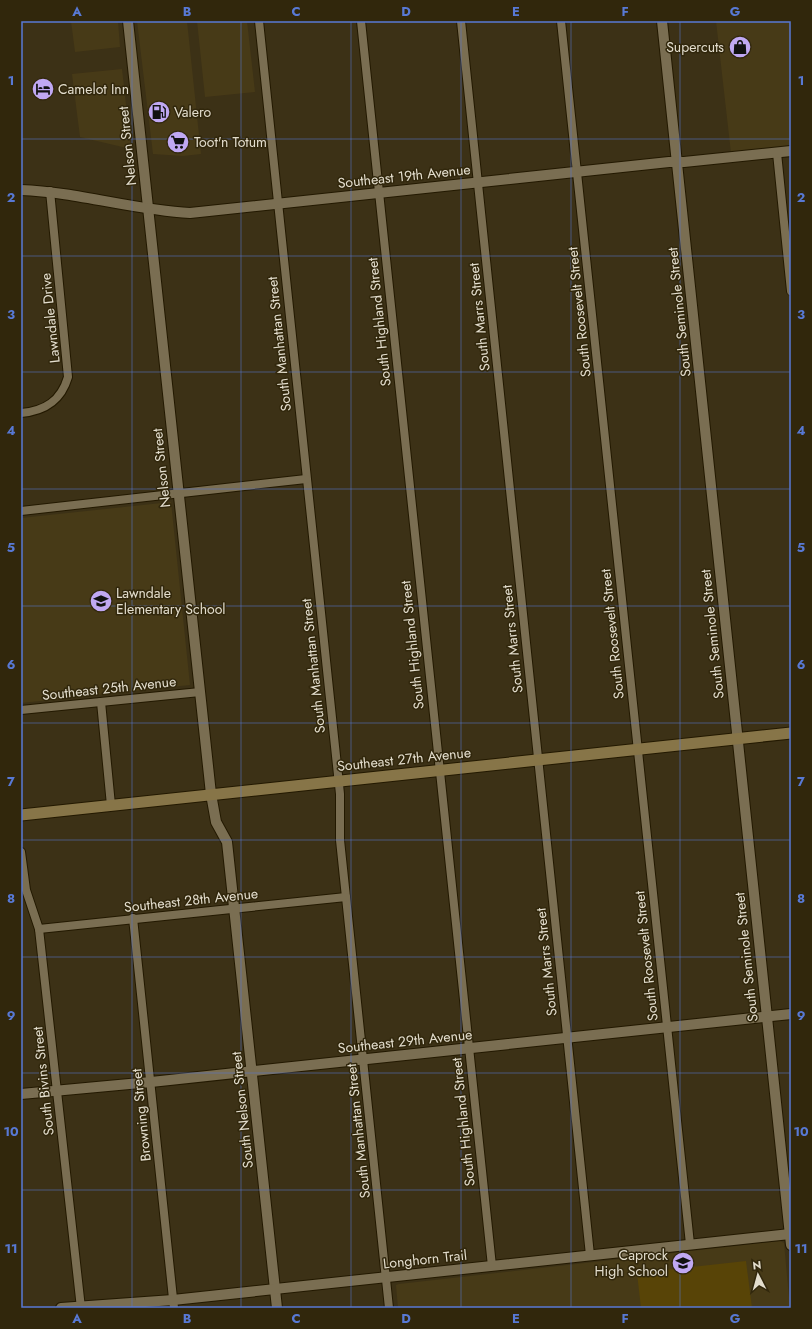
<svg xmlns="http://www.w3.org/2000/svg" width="812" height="1329" font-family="Jost,sans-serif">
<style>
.built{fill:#473a17}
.green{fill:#584407}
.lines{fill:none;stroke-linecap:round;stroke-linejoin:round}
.minor-casing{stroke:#231900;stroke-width:10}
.tertiary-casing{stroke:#231900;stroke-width:12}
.secondary-casing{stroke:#231900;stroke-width:13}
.minor{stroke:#7a6e52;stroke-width:8}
.tertiary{stroke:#7a6e52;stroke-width:10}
.secondary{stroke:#877548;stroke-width:11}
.grid{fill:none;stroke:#5879d5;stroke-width:1;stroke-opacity:0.55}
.labels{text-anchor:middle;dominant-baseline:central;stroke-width:3;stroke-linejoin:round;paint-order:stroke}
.poi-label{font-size:14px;fill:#e3ddcd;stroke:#31270c;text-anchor:start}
.street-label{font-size:14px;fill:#e3ddcd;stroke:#31270c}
.neatline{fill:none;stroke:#5879d5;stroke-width:1.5}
.grid-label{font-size:13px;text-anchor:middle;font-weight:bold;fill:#5879d5}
</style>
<rect width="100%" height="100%" fill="#3c3116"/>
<g class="built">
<polygon points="71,21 118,21 120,47 75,52"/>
<polygon points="137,21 187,21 201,154 183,156 153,154"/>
<polygon points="197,21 247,21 255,92 205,97"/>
<polygon points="716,21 791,21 791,146 731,153"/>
<polygon points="122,69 131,149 80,137 72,74"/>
<polygon points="171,502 190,685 21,703 21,518"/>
<polygon points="780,1241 784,1243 790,1308 398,1308 396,1285 399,1284"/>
</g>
<polygon class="green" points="746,1261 752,1308 641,1308 637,1273"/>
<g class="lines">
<g class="minor-casing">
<g id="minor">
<polyline points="259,21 340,794 340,840 389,1308"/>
<polyline points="361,21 492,1266"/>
<polyline points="461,21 590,1255"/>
<polyline points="561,21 690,1244"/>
<polyline points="777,153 791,291"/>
<path d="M21,413C45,411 61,401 68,377L50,191"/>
<polyline points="21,511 306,479"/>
<polyline points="101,702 111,805"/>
<polyline points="21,710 200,692"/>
<polyline points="21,852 26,890 39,929 81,1308"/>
<polyline points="133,918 174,1308"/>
<polyline points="39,929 346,897"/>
</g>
</g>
<g class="tertiary-casing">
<g id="tertiary">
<polyline points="128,21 211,794 216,822 227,842 277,1308"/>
<polyline points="662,21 791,1245"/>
<path d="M21,190C78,192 133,210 190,213L669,162H684L791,151"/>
<polyline points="21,1094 151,1082 791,1014"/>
<polyline points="61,1308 173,1300 790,1234"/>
</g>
</g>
<g class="secondary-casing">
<polyline id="secondary" points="21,815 791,733"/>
</g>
<use href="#minor" class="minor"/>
<use href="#tertiary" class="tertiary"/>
<use href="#secondary" class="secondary"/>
</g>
<path class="grid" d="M132,21V1308M241,21V1308M351,21V1308M461,21V1308M571,21V1308M680,21V1308M21,139H791M21,256H791M21,372H791M21,489H791M21,606H791M21,723H791M21,840H791M21,957H791M21,1073H791M21,1190H791"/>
<defs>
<g id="shop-disc" transform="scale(1.15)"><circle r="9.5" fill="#c0a8f3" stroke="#31270c"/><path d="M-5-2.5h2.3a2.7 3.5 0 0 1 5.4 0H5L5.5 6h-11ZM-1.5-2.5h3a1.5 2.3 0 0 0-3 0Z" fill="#111"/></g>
<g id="hotel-disc" transform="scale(1.15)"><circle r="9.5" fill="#c0a8f3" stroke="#31270c"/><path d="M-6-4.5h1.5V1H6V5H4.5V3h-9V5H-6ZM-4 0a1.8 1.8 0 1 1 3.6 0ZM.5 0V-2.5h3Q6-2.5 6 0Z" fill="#111"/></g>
<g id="fuel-disc" transform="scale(1.15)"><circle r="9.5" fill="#c0a8f3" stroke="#31270c"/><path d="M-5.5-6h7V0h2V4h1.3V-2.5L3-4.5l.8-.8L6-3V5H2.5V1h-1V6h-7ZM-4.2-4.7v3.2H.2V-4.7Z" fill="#111"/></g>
<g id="supermarket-disc" transform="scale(1.15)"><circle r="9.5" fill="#c0a8f3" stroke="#31270c"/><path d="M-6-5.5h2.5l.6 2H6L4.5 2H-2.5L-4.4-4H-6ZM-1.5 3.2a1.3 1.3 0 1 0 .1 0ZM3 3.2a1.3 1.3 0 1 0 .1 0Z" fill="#111"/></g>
<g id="school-disc" transform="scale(1.15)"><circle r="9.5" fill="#c0a8f3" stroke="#31270c"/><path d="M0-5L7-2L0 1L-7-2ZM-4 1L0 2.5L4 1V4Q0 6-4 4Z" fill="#111"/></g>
</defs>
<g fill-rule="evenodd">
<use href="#shop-disc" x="740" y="47"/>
<use href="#hotel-disc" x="43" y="89"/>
<use href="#fuel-disc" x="159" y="112"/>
<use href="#supermarket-disc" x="178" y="142"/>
<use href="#school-disc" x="101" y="601"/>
<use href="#school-disc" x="683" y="1263"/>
</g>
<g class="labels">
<g class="poi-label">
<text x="724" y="47" text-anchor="end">Supercuts</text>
<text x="58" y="89">Camelot Inn</text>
<text x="174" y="112">Valero</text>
<text x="194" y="142">Toot'n Totum</text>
<text x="116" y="593">Lawndale<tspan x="116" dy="16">Elementary School</tspan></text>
<text x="668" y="1255" text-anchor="end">Caprock<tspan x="668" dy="16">High School</tspan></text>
</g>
<g class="street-label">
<text transform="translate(127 146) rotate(-96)">Nelson Street</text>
<text transform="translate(404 176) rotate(-6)">Southeast 19th Avenue</text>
<text transform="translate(579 312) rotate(-96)">South Roosevelt Street</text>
<text transform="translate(679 312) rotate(-96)">South Seminole Street</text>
<text transform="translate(479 317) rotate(-96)">South Marrs Street</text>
<text transform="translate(50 318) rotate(-96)">Lawndale Drive</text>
<text transform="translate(379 322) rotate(-96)">South Highland Street</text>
<text transform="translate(279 344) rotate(-96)">South Manhattan Street</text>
<text transform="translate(161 468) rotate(-96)">Nelson Street</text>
<text transform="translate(612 634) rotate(-96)">South Roosevelt Street</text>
<text transform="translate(712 634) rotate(-96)">South Seminole Street</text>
<text transform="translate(512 639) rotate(-96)">South Marrs Street</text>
<text transform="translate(412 645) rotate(-96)">South Highland Street</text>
<text transform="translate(313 666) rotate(-96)">South Manhattan Street</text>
<text transform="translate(109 688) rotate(-6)">Southeast 25th Avenue</text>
<text transform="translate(404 759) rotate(-6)">Southeast 27th Avenue</text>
<text transform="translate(191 900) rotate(-6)">Southeast 28th Avenue</text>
<text transform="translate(646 956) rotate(-96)">South Roosevelt Street</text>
<text transform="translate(746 957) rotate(-96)">South Seminole Street</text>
<text transform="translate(546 962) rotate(-96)">South Marrs Street</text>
<text transform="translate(405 1041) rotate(-6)">Southeast 29th Avenue</text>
<text transform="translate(43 1081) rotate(-96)">South Bivins Street</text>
<text transform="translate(242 1110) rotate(-96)">South Nelson Street</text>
<text transform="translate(141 1115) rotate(-96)">Browning Street</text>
<text transform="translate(463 1122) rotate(-96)">South Highland Street</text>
<text transform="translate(358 1131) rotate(-96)">South Manhattan Street</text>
<text transform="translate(425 1259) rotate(-6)">Longhorn Trail</text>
</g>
</g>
<rect width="812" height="1329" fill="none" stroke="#31270c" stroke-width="44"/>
<g transform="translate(758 1275) rotate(354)" stroke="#31270c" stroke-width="3" paint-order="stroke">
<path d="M0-3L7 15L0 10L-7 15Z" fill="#e3ddcd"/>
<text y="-6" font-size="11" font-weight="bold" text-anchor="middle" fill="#e3ddcd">N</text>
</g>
<rect x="22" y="22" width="768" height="1285" class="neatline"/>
<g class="grid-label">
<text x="77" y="16">A</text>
<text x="187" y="16">B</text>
<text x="296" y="16">C</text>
<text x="406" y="16">D</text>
<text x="516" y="16">E</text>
<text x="625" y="16">F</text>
<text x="735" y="16">G</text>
<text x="11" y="85">1</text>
<text x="801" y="85">1</text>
<text x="11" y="202">2</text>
<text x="801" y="202">2</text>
<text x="11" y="319">3</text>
<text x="801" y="319">3</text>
<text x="11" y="435">4</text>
<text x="801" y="435">4</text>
<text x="11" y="552">5</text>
<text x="801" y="552">5</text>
<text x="11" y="669">6</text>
<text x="801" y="669">6</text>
<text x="11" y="786">7</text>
<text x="801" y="786">7</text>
<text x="11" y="903">8</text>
<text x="801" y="903">8</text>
<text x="11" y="1020">9</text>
<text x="801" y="1020">9</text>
<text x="11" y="1136">10</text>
<text x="801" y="1136">10</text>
<text x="11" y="1253">11</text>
<text x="801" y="1253">11</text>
<text x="77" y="1323">A</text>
<text x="187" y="1323">B</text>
<text x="296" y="1323">C</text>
<text x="406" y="1323">D</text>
<text x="516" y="1323">E</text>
<text x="625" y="1323">F</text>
<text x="735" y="1323">G</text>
</g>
</svg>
